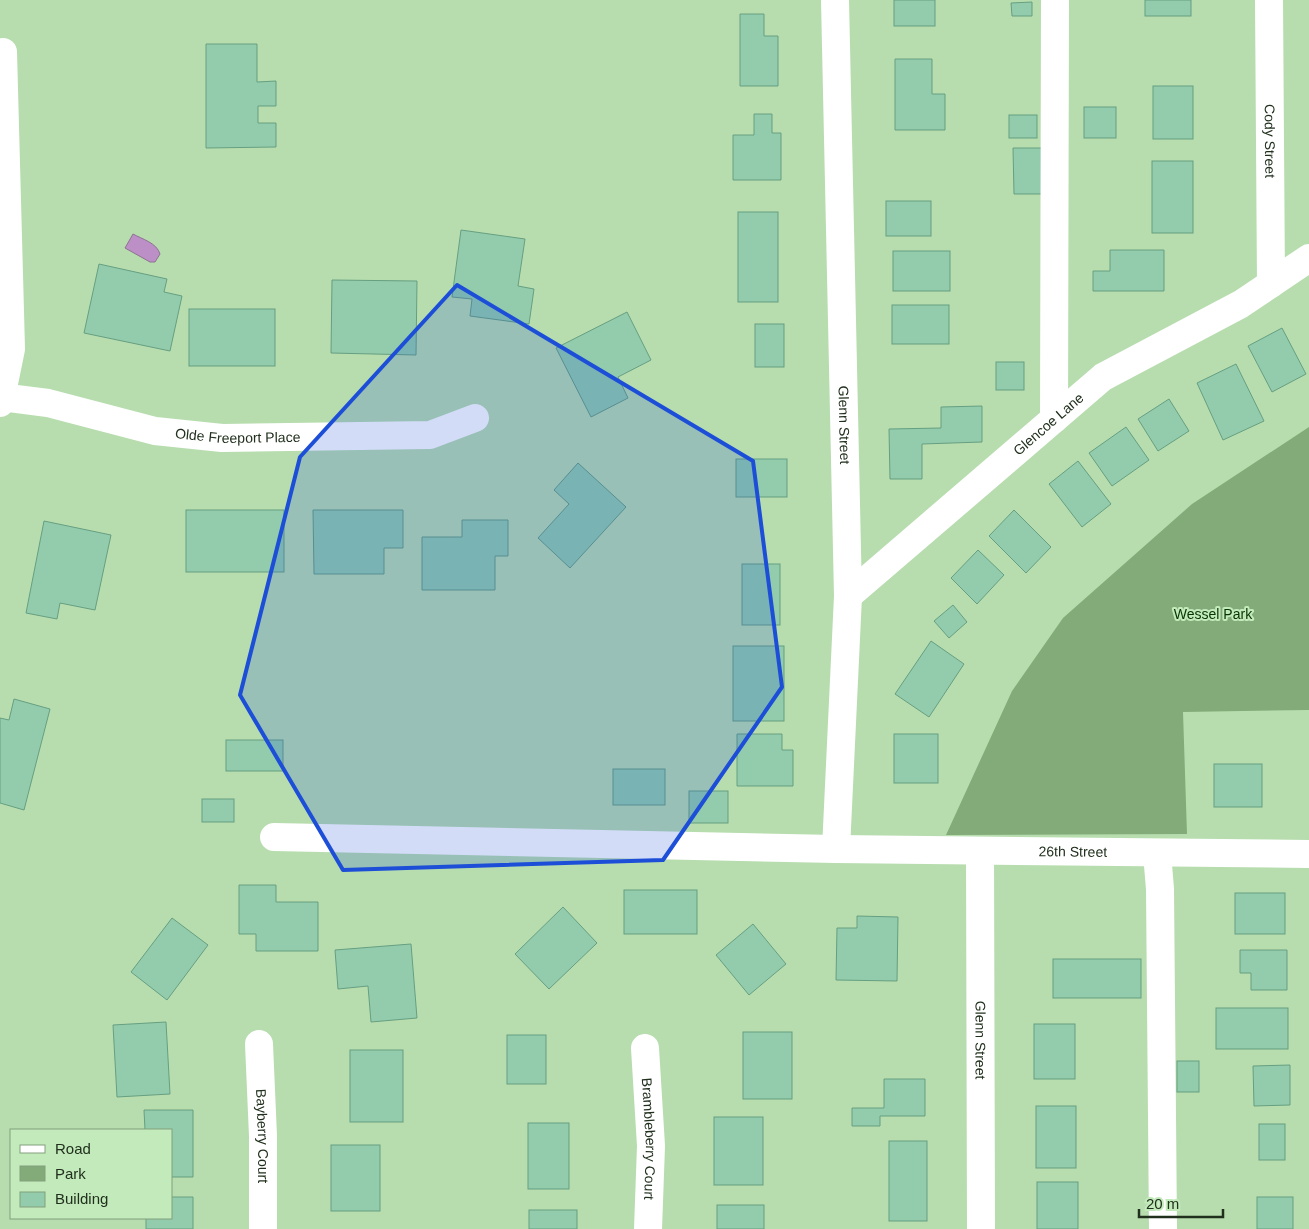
<svg xmlns="http://www.w3.org/2000/svg" width="1309" height="1229" font-family="Arial,sans-serif">
<style>
.green{fill:#82ab79}
.water{fill:#bc8fc6;stroke:#8e7293}
.building{fill:#92ccac;stroke:#669f81}
.lines{fill:none;stroke-linecap:round;stroke-linejoin:round}
.minor{stroke:#fff;stroke-width:28}
.marked{fill:#1d4ed8;fill-opacity:0.2;stroke:#1d4ed8;stroke-width:4;stroke-linejoin:round}
.labels{text-anchor:middle;dominant-baseline:central;stroke-width:4;stroke-linejoin:round;paint-order:stroke}
.street-label{font-size:14px;fill:#21301d;stroke:#c3eabb}
.park-label{font-size:14px;fill:#073500;stroke:#c3eabb}
</style>
<rect width="100%" height="100%" fill="#b7ddae"/>
<polygon class="green" points="1309,427 1309,710 1183,712 1187,834 946,835 1012,691 1063,618 1192,504"/>
<path class="water" d="M133,234C142,239 157,243 160,254L155,262H150L125,248Z"/>
<g class="building">
<rect x="894" y="0" width="41" height="26"/>
<rect x="1145" y="0" width="46" height="16"/>
<polygon points="1032,2 1032,16 1012,16 1011,3"/>
<polygon points="740,14 764,14 764,36 778,36 778,86 740,86"/>
<polygon points="206,44 257,44 257,82 276,81 276,106 258,106 258,123 276,123 276,147 206,148"/>
<polygon points="895,59 932,59 932,94 945,94 945,130 895,130"/>
<rect x="1153" y="86" width="40" height="53"/>
<rect x="1084" y="107" width="32" height="31"/>
<polygon points="754,114 772,114 772,133 781,133 781,180 733,180 733,135 754,135"/>
<rect x="1009" y="115" width="28" height="23"/>
<polygon points="1013,148 1044,148 1044,194 1014,194"/>
<rect x="1152" y="161" width="41" height="72"/>
<rect x="886" y="201" width="45" height="35"/>
<rect x="738" y="212" width="40" height="90"/>
<polygon points="461,230 525,239 518,286 534,289 529,324 470,316 472,299 452,297"/>
<polygon points="1110,250 1164,250 1164,291 1093,291 1093,271 1110,271"/>
<rect x="893" y="251" width="57" height="40"/>
<polygon points="99,264 167,279 164,292 182,296 170,351 84,333"/>
<polygon points="332,280 417,281 416,355 331,353"/>
<rect x="892" y="305" width="57" height="39"/>
<rect x="189" y="309" width="86" height="57"/>
<polygon points="627,312 651,360 618,377 628,398 591,417 556,348"/>
<rect x="755" y="324" width="29" height="43"/>
<polygon points="1282,328 1306,374 1272,392 1248,346"/>
<rect x="996" y="362" width="28" height="28"/>
<polygon points="1236,364 1264,421 1223,440 1197,383"/>
<polygon points="1169,399 1189,431 1158,451 1138,419"/>
<polygon points="982,406 982,442 922,444 922,479 890,479 889,429 941,428 941,407"/>
<polygon points="1126,427 1149,460 1112,486 1089,453"/>
<rect x="736" y="459" width="51" height="38"/>
<polygon points="1078,461 1111,504 1082,527 1049,484"/>
<polygon points="578,463 626,507 570,568 538,538 569,504 554,490"/>
<rect x="186" y="510" width="98" height="62"/>
<polygon points="313,510 403,510 403,548 384,548 384,574 314,574"/>
<polygon points="1014,510 1051,547 1026,573 989,536"/>
<polygon points="462,520 508,520 508,556 495,556 495,590 422,590 422,537 462,537"/>
<polygon points="44,521 111,535 95,610 60,603 57,619 26,613"/>
<polygon points="978,550 1004,575 977,604 951,578"/>
<rect x="742" y="564" width="38" height="61"/>
<polygon points="953,605 967,622 949,638 934,621"/>
<polygon points="931,641 964,664 929,717 895,694"/>
<rect x="733" y="646" width="51" height="75"/>
<polygon points="14,699 50,709 24,810 0,803 0,718 9,720"/>
<polygon points="737,734 782,734 782,750 793,750 793,786 737,786"/>
<rect x="894" y="734" width="44" height="49"/>
<rect x="226" y="740" width="57" height="31"/>
<rect x="1214" y="764" width="48" height="43"/>
<rect x="613" y="769" width="52" height="36"/>
<rect x="689" y="791" width="39" height="32"/>
<rect x="202" y="799" width="32" height="23"/>
<polygon points="239,885 276,885 276,902 318,902 318,951 256,951 256,934 239,934"/>
<rect x="624" y="890" width="73" height="44"/>
<rect x="1235" y="893" width="50" height="41"/>
<polygon points="563,907 597,943 549,989 515,954"/>
<polygon points="857,916 898,917 897,981 836,980 837,928 857,928"/>
<polygon points="172,918 208,945 167,1000 131,972"/>
<polygon points="753,924 786,964 749,995 716,955"/>
<polygon points="411,944 417,1018 371,1022 368,986 338,989 335,950"/>
<polygon points="1240,950 1287,950 1287,990 1251,990 1251,973 1240,973"/>
<rect x="1053" y="959" width="88" height="39"/>
<rect x="1216" y="1008" width="72" height="41"/>
<polygon points="166,1022 170,1094 117,1097 113,1025"/>
<rect x="1034" y="1024" width="41" height="55"/>
<rect x="743" y="1032" width="49" height="67"/>
<rect x="507" y="1035" width="39" height="49"/>
<rect x="350" y="1050" width="53" height="72"/>
<rect x="1177" y="1061" width="22" height="31"/>
<polygon points="1290,1065 1290,1105 1254,1106 1253,1066"/>
<polygon points="884,1079 925,1079 925,1116 880,1116 880,1126 852,1126 852,1108 884,1108"/>
<rect x="1036" y="1106" width="40" height="62"/>
<polygon points="144,1110 193,1110 193,1177 171,1177 171,1130 145,1130"/>
<rect x="714" y="1117" width="49" height="68"/>
<rect x="528" y="1123" width="41" height="66"/>
<rect x="1259" y="1124" width="26" height="36"/>
<rect x="889" y="1141" width="38" height="80"/>
<rect x="331" y="1145" width="49" height="66"/>
<rect x="1037" y="1182" width="41" height="47"/>
<polygon points="171,1197 193,1197 193,1229 146,1229 146,1218 171,1218"/>
<rect x="1257" y="1197" width="36" height="32"/>
<rect x="717" y="1205" width="47" height="24"/>
<rect x="529" y="1210" width="48" height="19"/>
</g>
<g class="lines">
<g class="minor">
<path id="s1" d="M835,0L848,596L836,849"/>
<path id="s2" d="M1269,0L1271,284"/>
<path id="s3" d="M0,397L48,403L155,431L222,438L430,435L475,418"/>
<polyline points="0,403 11,349 3,52"/>
<polyline points="1054,419 1055,0"/>
<path id="s4" d="M848,596L1103,377L1241,304L1309,258"/>
<path id="s5" d="M274,837L836,849L1309,854"/>
<path id="s6" d="M980,851L981,1229"/>
<polyline points="1157,853 1160,889 1163,1229"/>
<path id="s7" d="M259,1044L263,1136V1229"/>
<path id="s8" d="M645,1048L651,1146L648,1229"/>
</g>
</g>
<path class="marked" d="M457,285L753,461L782,687L663,860L343,870L240,695L300,457Z"/>
<g class="labels">
<g class="street-label">
<text stroke="none"><textPath href="#s2" startOffset="141">Cody Street</textPath></text>
<text stroke="none"><textPath href="#s4" startOffset="264">Glencoe Lane</textPath></text>
<text stroke="none"><textPath href="#s1" startOffset="425">Glenn Street</textPath></text>
<text stroke="none"><textPath href="#s3" startOffset="242">Olde Freeport Place</textPath></text>
<text stroke="none"><textPath href="#s5" startOffset="799">26th Street</textPath></text>
<text stroke="none"><textPath href="#s6" startOffset="189">Glenn Street</textPath></text>
<text stroke="none"><textPath href="#s7" startOffset="92">Bayberry Court</textPath></text>
<text stroke="none"><textPath href="#s8" startOffset="91">Brambleberry Court</textPath></text>
</g>
<g class="park-label">
<text x="1213" y="614">Wessel Park</text>
</g>
</g>
<rect x="10" y="1129" width="162" height="90" fill="#c3eabb" stroke="#82a07c"/>
<rect x="20" y="1145" width="25" height="8" fill="#ffffff" stroke="#82a07c"/>
<text x="55" y="1154" font-size="15" fill="#21301d">Road</text>
<rect x="20" y="1166" width="25" height="15" fill="#82ab79" stroke="#82a07c"/>
<text x="55" y="1179" font-size="15" fill="#21301d">Park</text>
<rect x="20" y="1192" width="25" height="15" fill="#92ccac" stroke="#82a07c"/>
<text x="55" y="1204" font-size="15" fill="#21301d">Building</text>
<path d="M1139 1209v8h84v-8" fill="none" stroke="#21301d" stroke-width="2.5"/>
<text x="1146" y="1209" font-size="15" fill="#21301d" stroke="#c3eabb" stroke-width="4" paint-order="stroke">20 m</text>
</svg>
